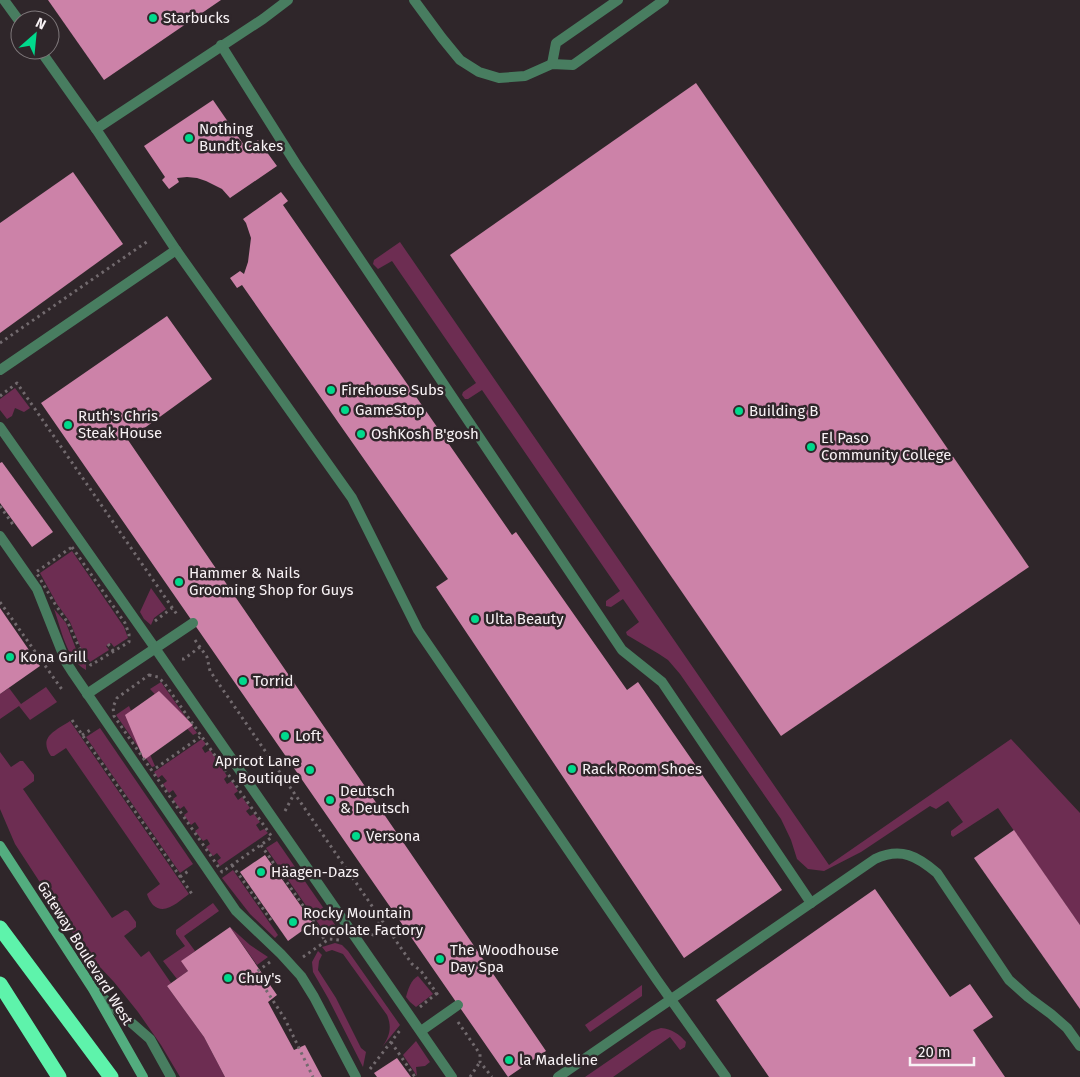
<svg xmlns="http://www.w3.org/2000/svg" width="1080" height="1077" font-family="'Fira Sans',sans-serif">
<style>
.green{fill:#6d2d52}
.building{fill:#cc82a8}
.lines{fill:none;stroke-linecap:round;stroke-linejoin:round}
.path{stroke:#726a6e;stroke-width:3;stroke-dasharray:2.5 4;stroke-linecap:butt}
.service{stroke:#487d60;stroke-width:10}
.secondary{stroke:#53ad7f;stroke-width:10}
.motorway{stroke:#5ef3ab;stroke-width:15}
.poi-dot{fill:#00d98c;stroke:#2f262a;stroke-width:2}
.labels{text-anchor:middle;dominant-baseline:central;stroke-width:5;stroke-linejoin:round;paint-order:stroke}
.poi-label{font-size:15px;fill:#f8f2f5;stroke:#2f262a;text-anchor:start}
.street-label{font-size:15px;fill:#f8f2f5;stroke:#2f262a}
</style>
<rect width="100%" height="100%" fill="#2f262a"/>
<g class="green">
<polygon points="400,242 829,865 1011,739 1080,813 1080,925 998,808 953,837 951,835 951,831 963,822 948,801 936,809 930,806 861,852 824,871 808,869 797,859 791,840 781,819 680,674 668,660 659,654 627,635 626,632 639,622 623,599 611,607 606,606 606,601 620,591 482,390 468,399 465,399 462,395 463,392 476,383 392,261 378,269 373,264 374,260"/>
<polygon points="15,388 30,408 24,412 15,408 12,416 7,419 0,410 0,399"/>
<polygon points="72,551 124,627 128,638 114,647 111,643 106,646 109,650 90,662 82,651 70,622 57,604 40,573"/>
<polygon points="151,588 166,609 154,618 151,625 144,619 140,612"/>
<path d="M54,609L66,623L76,649L86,663V670C66,659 61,628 54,609Z"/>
<polygon points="161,682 197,733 193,735 150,689"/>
<polygon points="46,687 57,702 30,720 19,706 0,719 0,694 9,688 21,704"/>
<polygon points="129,706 155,766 152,767 116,715"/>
<path d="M70,721L189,894C179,901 165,916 153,905C150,901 148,898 147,894L160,884L66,748L54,756H51C38,737 55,731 70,721Z"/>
<polygon points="100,728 193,864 180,873 86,737"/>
<polygon points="202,739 206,744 202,748 205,753 210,750 217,760 213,763 216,768 220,765 227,776 224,779 227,784 232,781 238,791 234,794 238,800 242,797 250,808 246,811 250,816 254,814 260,822 256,825 260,831 264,829 268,833 220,866 217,861 221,858 217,853 213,856 206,847 210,844 207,839 203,841 195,831 199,828 195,822 191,825 184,815 188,812 184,806 180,809 173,799 177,796 173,790 169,793 163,784 167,781 162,775 158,778 154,772"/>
<polygon points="0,752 11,767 20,761 23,761 34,775 34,781 23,789 112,918 125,910 128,911 136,922 136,927 124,936 141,957 149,951 171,983 167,986 204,1037 225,1077 180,1077 161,1045 138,1012 114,982 84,950 15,844 0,809"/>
<polygon points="277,841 338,929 327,936 266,848"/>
<polygon points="233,870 278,935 275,938 250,914 222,878"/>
<polygon points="213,903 219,911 184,936 195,951 182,961 188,971 177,979 163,961 185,946 176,934 176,930"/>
<polygon points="230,927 250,945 268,957 257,965"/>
<path d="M335,943L342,945L348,951L400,1025L382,1047C390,1036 392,1027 387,1015L343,954L332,950L326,952L322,947Z"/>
<polygon points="318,951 322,955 319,961 318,970 336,998 361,1048 366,1052 363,1067 328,998 313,972 312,962"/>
<path d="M418,976L433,994L416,1007L410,1002L406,997C408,989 411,980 418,976Z"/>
<polygon points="642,985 642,996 590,1032 585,1025"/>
<path d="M661,1028C672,1029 679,1034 686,1042L685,1047L680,1050L670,1037L613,1077H585L652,1031Z"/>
<polygon points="416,1041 430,1062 425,1066 416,1067 417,1076 403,1055"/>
</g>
<g class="building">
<polygon points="48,0 221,0 104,80"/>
<polygon points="696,83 1029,567 781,736 450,255"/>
<polygon points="213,100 246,148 258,140 277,166 230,198 222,189 206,181 197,178 187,177 177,178 179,182 169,189 162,180 165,177 144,146"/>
<polygon points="73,172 123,244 0,333 0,223"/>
<polygon points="281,192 288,201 283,205 512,535 516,532 627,690 638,682 782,890 684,958 436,587 448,579 242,285 237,288 230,278 240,271 244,274 248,262 251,238 246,223 243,219"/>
<polygon points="167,316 212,379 128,440 546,1051 508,1077 41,403"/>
<polygon points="2,462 53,532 32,547 0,503 0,463"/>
<polygon points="0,608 40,666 0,694"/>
<polygon points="159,691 193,725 144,760 125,715"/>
<polygon points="1014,830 1080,925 1080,1009 974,858"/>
<polygon points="265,855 313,923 288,941 240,872"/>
<polygon points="875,889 950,997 970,984 993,1017 973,1030 1005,1077 769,1077 716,1000"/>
<polygon points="230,927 277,995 268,1002 294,1050 305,1045 322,1077 225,1077 204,1037 167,986 188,971 181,961"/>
<polygon points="397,1058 411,1077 377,1077 374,1073"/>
</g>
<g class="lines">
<g class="path">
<polyline points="0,343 148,241"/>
<polyline points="0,396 17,383 178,616"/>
<polyline points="0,506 14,526"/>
<polygon points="72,547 125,623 129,634 129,642 91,665 83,656 68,623 55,604 36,572"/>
<polyline points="0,602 63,691"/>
<polyline points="155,621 172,608"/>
<polyline points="195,640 207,657 210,671 412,964 421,971 440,998"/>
<polyline points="108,644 114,652"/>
<polyline points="182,659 184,659 200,647"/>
<polygon points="149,675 158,677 165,684 272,837 222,872 114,716 113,707 117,698"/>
<polyline points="72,720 192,894"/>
<polyline points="82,735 92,729"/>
<polyline points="156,768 200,737"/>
<polyline points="285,811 294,794"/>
<polyline points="261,845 315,923 325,941"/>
<polyline points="232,865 273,923"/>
<polyline points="180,877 190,870"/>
<polyline points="372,936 381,919"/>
<polyline points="303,957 329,939 339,940"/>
<polyline points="270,962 255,973 285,1019 313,1077"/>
<polyline points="420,1007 437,993"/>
<polyline points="458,1022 480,1054 480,1062 492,1077"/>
<polyline points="391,1042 415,1077"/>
<polyline points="370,1069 401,1029"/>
<polyline points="470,1077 480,1062"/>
</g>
<g class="service">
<polyline points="4,0 20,22"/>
<polyline points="414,0 442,38 460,60 479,72 499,78 525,76 552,64 573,65 664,0"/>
<polyline points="221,45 296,164 622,650 662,682 811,903"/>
<polyline points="40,50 96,129 176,250 352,498 418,630 657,980 726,1077"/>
<polyline points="552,64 556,43 618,0"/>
<polyline points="96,129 263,19 288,0"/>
<polyline points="0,370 176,250"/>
<polyline points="0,427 155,648 452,1077"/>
<polyline points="0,536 37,589 66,662 73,673 236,911 281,954 301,976 314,997 356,1077"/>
<polyline points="87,694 193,623"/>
<polyline points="95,991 150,1039 171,1077"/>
<polyline points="421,1031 458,1005"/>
<path d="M558,1077L875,859C901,847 917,856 937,873L1009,980L1028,997L1051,1014L1067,1028L1080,1046"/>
</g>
<polyline class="secondary" points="0,846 93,989 143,1077"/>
<g class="motorway">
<polyline points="0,928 111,1077"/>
<polyline points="0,984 59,1077"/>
</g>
</g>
<g class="poi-dot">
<circle cx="153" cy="18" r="5"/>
<circle cx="189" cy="138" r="5"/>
<circle cx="331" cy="390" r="5"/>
<circle cx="345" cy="410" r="5"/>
<circle cx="739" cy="411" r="5"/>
<circle cx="68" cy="425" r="5"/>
<circle cx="361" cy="434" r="5"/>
<circle cx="811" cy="447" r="5"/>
<circle cx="179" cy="582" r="5"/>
<circle cx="475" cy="619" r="5"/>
<circle cx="10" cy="657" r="5"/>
<circle cx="243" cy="681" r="5"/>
<circle cx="285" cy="736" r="5"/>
<circle cx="572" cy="769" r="5"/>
<circle cx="310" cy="770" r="5"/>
<circle cx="330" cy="800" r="5"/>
<circle cx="356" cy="836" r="5"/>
<circle cx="261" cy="872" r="5"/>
<circle cx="293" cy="922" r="5"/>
<circle cx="440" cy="959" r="5"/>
<circle cx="228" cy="978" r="5"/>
<circle cx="509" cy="1060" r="5"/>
</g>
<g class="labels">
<g class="poi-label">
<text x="163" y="18">Starbucks</text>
<text x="199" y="129">Nothing<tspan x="199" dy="17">Bundt Cakes</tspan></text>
<text x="341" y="390">Firehouse Subs</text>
<text x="355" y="410">GameStop</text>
<text x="749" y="411">Building B</text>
<text x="78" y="416">Ruth's Chris<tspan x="78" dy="17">Steak House</tspan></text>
<text x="371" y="434">OshKosh B'gosh</text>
<text x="821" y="438">El Paso<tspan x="821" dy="17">Community College</tspan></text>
<text x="189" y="573">Hammer &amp; Nails<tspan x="189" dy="17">Grooming Shop for Guys</tspan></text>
<text x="485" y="619">Ulta Beauty</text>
<text x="20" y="657">Kona Grill</text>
<text x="253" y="681">Torrid</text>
<text x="295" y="736">Loft</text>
<text x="300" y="761" text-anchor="end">Apricot Lane<tspan x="300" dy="17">Boutique</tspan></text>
<text x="582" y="769">Rack Room Shoes</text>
<text x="340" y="791">Deutsch<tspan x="340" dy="17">&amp; Deutsch</tspan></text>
<text x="366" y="836">Versona</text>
<text x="271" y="872">Häagen-Dazs</text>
<text x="303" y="913">Rocky Mountain<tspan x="303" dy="17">Chocolate Factory</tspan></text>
<text x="450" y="950">The Woodhouse<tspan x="450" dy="17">Day Spa</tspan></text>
<text x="238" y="978">Chuy's</text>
<text x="519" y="1060">la Madeline</text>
</g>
<g class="street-label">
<text transform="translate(85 953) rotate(58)">Gateway Boulevard West</text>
</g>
</g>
<g transform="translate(35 35) rotate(27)"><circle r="24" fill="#2f262a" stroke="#7f787b"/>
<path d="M0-4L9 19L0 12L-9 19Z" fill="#00d98c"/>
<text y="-8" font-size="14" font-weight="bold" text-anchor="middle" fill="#f8f2f5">N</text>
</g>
<path d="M910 1057v8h64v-8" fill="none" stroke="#f8f2f5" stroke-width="2.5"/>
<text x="918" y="1057" font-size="15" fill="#f8f2f5" stroke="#2f262a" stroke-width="4" paint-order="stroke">20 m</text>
</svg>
